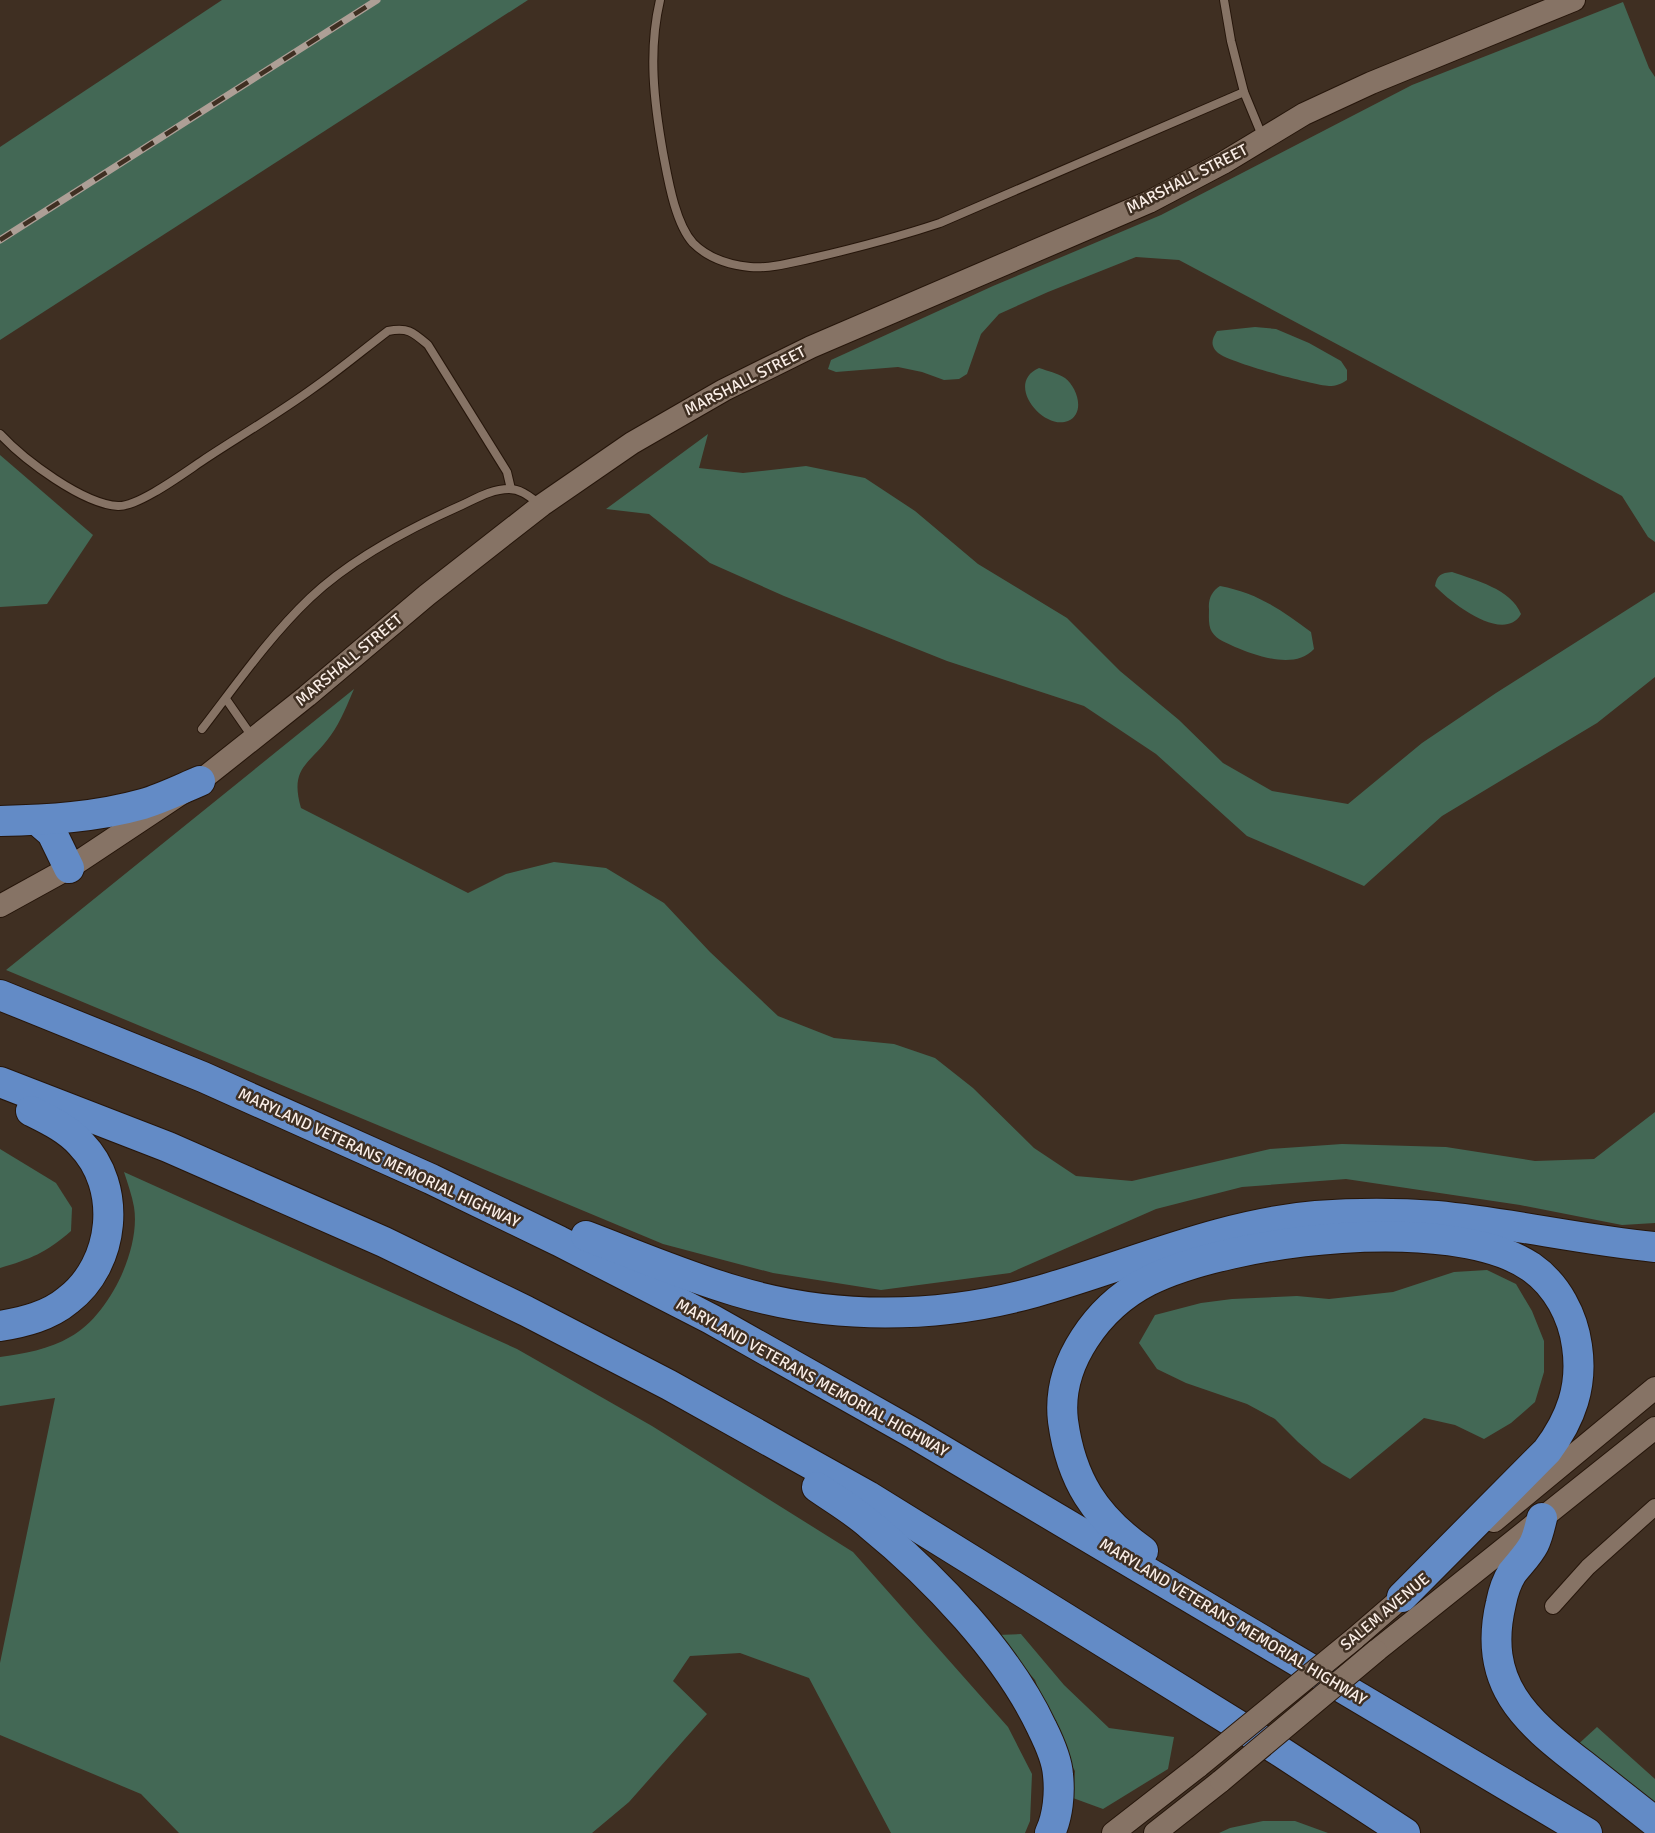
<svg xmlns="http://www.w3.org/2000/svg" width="1655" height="1833" font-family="Signika,sans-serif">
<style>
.forest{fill:#436855}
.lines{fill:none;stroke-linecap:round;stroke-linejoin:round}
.lane-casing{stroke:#26160b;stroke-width:10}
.street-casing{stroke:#26160b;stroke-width:18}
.secondary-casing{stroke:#26160b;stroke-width:24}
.highway-casing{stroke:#26160b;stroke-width:32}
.lane{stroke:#867365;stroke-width:8}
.street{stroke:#867365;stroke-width:16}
.secondary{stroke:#867365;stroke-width:22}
.highway{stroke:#638bc6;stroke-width:30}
.rail-casing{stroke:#ad9f96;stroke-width:7}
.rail{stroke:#3f2f22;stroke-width:4.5;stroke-dasharray:14;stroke-linecap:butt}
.secondary-bridge-casing{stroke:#26160b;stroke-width:24;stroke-linecap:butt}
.secondary-bridge{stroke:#867365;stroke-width:22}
.labels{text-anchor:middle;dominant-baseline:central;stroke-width:5;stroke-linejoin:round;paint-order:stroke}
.street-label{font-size:16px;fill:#faeee7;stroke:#3f2f22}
</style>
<rect width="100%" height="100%" fill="#3f2f22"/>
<g class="forest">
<polygon points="222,0 528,0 0,340 0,147"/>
<polygon points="1623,2 1649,68 1655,77 1655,542 1648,537 1622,496 1179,260 1136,257 1048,292 999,314 981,334 967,374 959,379 944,380 922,372 898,367 836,372 828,369 831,360 993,286 1161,215 1412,85"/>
<path d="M1255,327L1276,329L1309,343L1341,361L1347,370V380C1341,384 1336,386 1329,386C1313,385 1226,362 1217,352C1210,345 1212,339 1217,331Z"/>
<path d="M1039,368C1048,371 1057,373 1065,378C1077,387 1086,413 1068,421C1043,431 1004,383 1039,368Z"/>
<polygon points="708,434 699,468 743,473 806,466 865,478 915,511 978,564 1067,618 1120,671 1179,720 1223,763 1272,791 1348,804 1422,743 1496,693 1655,592 1655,677 1597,723 1442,816 1364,886 1247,836 1156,754 1084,706 947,661 784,596 710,563 649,514 606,509"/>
<polygon points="0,455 93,535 47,604 0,607"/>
<path d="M1452,572C1475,580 1511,589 1521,614C1504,644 1451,603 1435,586C1437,575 1441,573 1452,572Z"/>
<path d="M1220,586C1258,593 1281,610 1311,632L1314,649C1295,670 1257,656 1235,647C1227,643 1217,640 1212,632C1208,626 1209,616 1209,609C1208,599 1212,591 1220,586Z"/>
<path d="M354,689C347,705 341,721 331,735C310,765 289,766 301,808L468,893L506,874L554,862L606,868L664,903L710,952L778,1016L834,1038L894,1044L935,1058L973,1088L1034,1148L1076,1176L1132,1181L1270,1149L1342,1144L1446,1147L1535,1161L1594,1159L1655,1112V1223L1622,1225L1520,1205L1346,1179L1242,1187L1156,1209L1010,1273L881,1290L773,1273L663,1244L6,970Z"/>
<path d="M0,1149L56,1183L72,1208L71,1231C46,1253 30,1259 0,1268Z"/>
<path d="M124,1172L517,1349L652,1426L853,1552L1008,1727L1032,1774L1030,1821L1025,1833H891L809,1678L740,1653L690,1656L673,1681L707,1714L629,1802L592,1833H179L141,1794L0,1735V1663L55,1398L0,1406V1357C23,1354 50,1349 70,1337C108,1317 141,1250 134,1207C132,1196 128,1184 124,1172Z"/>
<polygon points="1487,1270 1516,1284 1532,1311 1544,1341 1544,1372 1535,1402 1511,1423 1484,1439 1455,1425 1424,1418 1350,1479 1322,1463 1298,1442 1275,1419 1247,1404 1186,1383 1157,1369 1139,1343 1155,1315 1201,1303 1232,1299 1297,1296 1329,1299 1393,1292 1454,1272"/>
<polygon points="1021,1634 1064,1685 1109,1728 1174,1737 1168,1769 1103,1809 1073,1798 1075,1771 1058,1742 1035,1680 997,1635"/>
<polygon points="1597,1727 1655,1779 1655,1814 1573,1749"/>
<polygon points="1263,1821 1295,1821 1328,1833 1219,1833 1230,1828"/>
</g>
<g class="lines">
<g class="lane-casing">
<g id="lane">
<path d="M660,0C648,51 654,102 663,153C668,179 675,223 693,243C708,258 730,265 750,267C770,269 794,262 813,258C856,248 898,237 940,223L1244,92"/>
<polyline points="1224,0 1231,41 1244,92 1263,138"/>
<path d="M0,434C24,460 83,504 118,506C138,507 184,473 202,461C238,437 276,415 312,389C338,371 363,350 388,331C408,327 413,332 428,345L507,472L511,489"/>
<polyline points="226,699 253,738"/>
<path d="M202,729C236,685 269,637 310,598C351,559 410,528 462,505C477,498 492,489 509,489C522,489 531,498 541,505"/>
</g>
</g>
<g class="street-casing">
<polyline id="street" points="1553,1606 1588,1567 1655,1507"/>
</g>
<g class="secondary-casing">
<g id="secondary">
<polyline points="0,906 69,868 200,781 307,696 427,595 542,505 632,443 724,390 811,347 1149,202 1223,163 1304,114 1371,83 1574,0"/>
<polyline points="1494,1521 1655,1388"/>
<polyline points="1354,1639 1413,1588"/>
<polyline points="1376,1651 1655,1428"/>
<polyline points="1113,1833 1199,1766"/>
<polyline points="1155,1833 1221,1781"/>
</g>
</g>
<g class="highway-casing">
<g id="highway">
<polyline points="37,820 52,833 69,868"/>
<path d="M0,821C48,820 97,817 143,804C163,798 181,789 200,781"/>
<polyline points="0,995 203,1077 431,1179 559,1241 711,1319 913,1433 1587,1833"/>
<polyline points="0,1082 168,1147 384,1242 526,1311 669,1385 868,1496 1281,1752 1405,1833"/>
<path d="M586,1236C636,1255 685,1276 736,1291C832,1320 938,1319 1035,1292C1128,1266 1219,1224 1316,1216C1356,1213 1397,1213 1437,1216C1510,1223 1582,1240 1655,1247"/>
<path d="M0,1326C24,1322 49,1316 68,1300C115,1264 123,1187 81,1144C68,1129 49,1120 31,1111"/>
<path d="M817,1487C834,1499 853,1510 869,1524C933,1576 1007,1653 1042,1728C1049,1742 1057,1759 1058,1775C1060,1793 1058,1816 1050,1833"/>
<path d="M1542,1518C1540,1526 1538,1536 1534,1544C1529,1554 1519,1564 1512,1573C1507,1581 1503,1593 1501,1603C1482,1683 1524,1720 1583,1765C1607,1784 1631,1803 1655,1822"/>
<path d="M1143,1551C1095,1517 1071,1480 1063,1421C1056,1363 1099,1306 1148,1281C1232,1239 1452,1213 1531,1267C1557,1285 1573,1316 1577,1346C1583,1386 1571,1419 1547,1451L1402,1597"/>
</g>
</g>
<use href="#lane" class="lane"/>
<use href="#street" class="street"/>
<use href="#secondary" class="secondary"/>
<use href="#highway" class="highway"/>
<g class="rail-casing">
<polyline id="rail" points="0,240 377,0"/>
</g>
<use href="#rail" class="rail"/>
<g class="secondary-bridge-casing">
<g id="secondary-bridge">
<polyline points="1199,1766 1354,1639"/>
<polyline points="1221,1781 1376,1651"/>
</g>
</g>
<use href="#secondary-bridge" class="secondary-bridge"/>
</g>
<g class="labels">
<g class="street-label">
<text transform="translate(1187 179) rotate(-27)">MARSHALL STREET</text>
<text transform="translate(745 381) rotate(-27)">MARSHALL STREET</text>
<text transform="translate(349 660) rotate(-40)">MARSHALL STREET</text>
<text transform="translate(379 1158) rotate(25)">MARYLAND VETERANS MEMORIAL HIGHWAY</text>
<text transform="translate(812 1378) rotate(29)">MARYLAND VETERANS MEMORIAL HIGHWAY</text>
<text transform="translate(1385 1612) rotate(-40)">SALEM AVENUE</text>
<text transform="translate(1233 1622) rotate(31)">MARYLAND VETERANS MEMORIAL HIGHWAY</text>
</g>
</g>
</svg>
